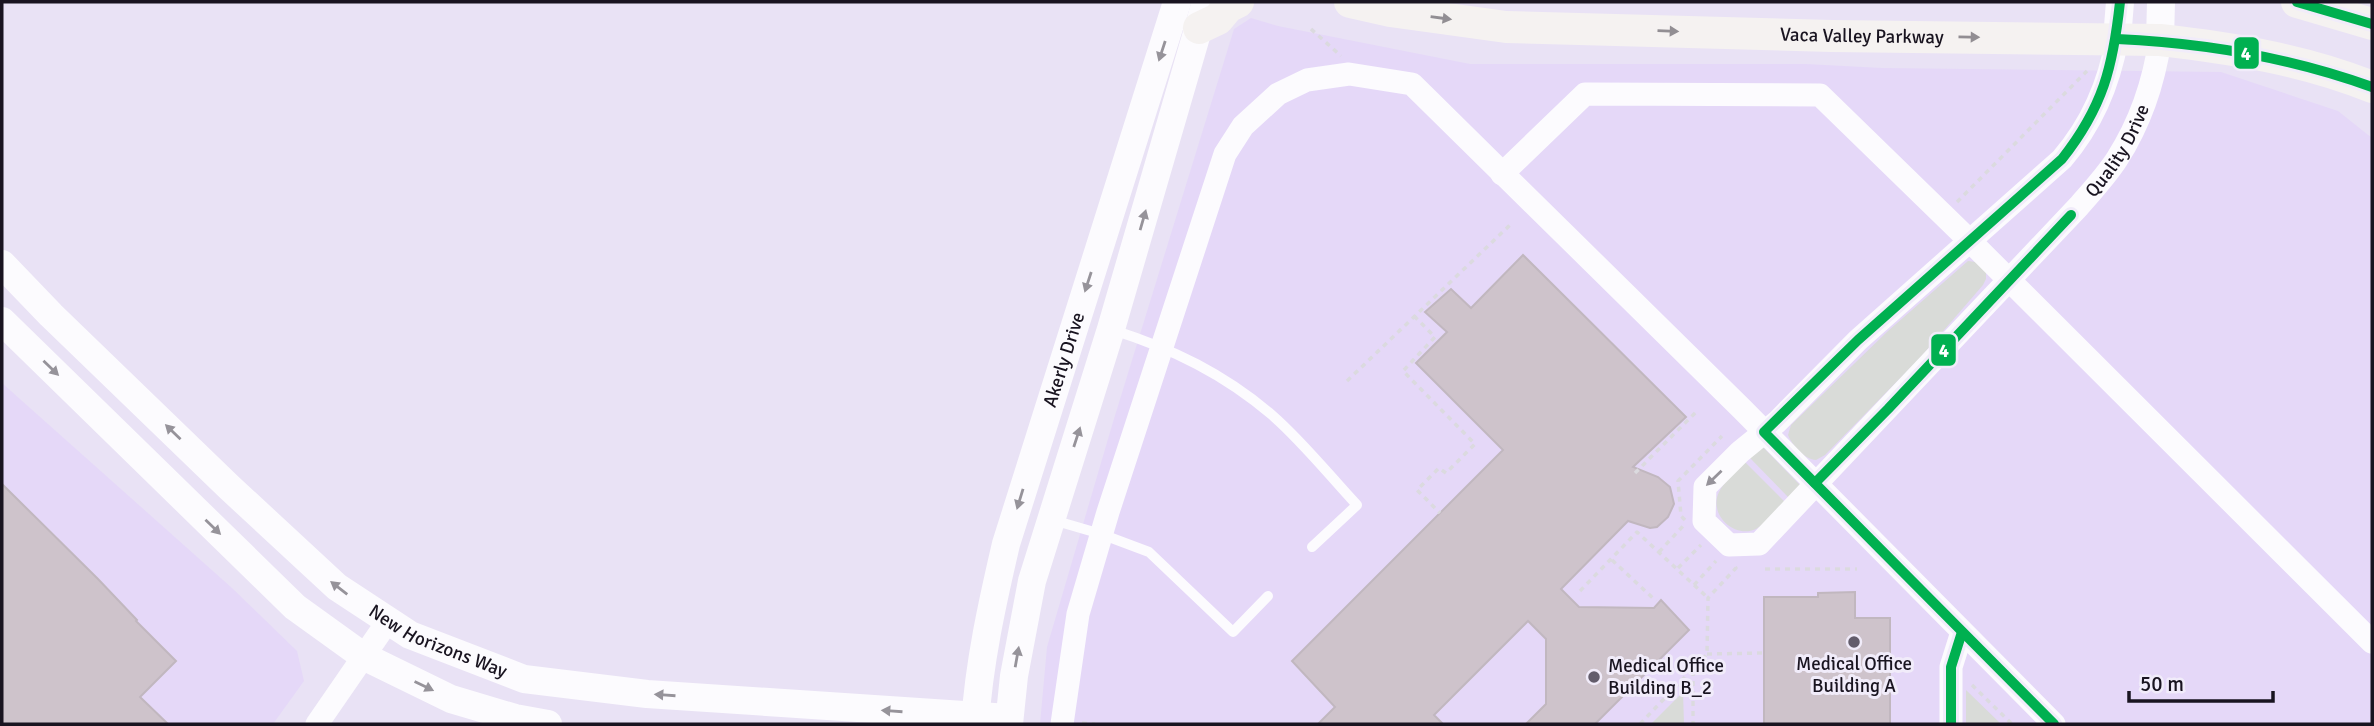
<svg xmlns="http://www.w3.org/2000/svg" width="2374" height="726" font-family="Signika,sans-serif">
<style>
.built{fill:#e5d8f8}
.green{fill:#d9dbd8}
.building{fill:#cec3cb;stroke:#c1b7bf;stroke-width:2}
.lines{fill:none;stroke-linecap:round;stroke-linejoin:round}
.path{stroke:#dbdadf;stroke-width:3.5;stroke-dasharray:5 5;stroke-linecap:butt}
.service{stroke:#fcfbfe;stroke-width:10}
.minor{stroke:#fcfbfe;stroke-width:23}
.tertiary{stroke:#fcfbfe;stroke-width:28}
.secondary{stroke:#f5f2f1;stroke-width:32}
.bus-1-casing{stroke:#f1ecfa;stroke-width:16}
.bus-1{stroke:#00b050;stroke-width:10}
.oneway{fill:#928e93}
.oneway2{fill:#96939a}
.poi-dot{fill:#625c6b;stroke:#f1ecfa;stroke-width:2.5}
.labels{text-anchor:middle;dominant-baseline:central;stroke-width:6;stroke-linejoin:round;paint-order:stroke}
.street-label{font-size:19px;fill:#191420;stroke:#f1ecfa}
.poi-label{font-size:19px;fill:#191420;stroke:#f1ecfa}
.line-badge{stroke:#f1ecfa;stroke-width:2.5}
.badge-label{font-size:19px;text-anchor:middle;font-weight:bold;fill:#fff}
</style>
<rect width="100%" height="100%" fill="#e9e2f5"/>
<g class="built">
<polygon points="1251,18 1278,26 1470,64 1806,64 1882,68 2221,72 2338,111 2372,138 2372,724 1040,724 1047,647 1113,422 1234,29"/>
<polygon points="2,383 232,588 297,651 304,681 273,724 2,724"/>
</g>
<g class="green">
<path d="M1968,261L1976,262L1986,270V279L1983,285L1919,359L1825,455L1816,460C1805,460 1792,445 1788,435L1791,425L1888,331Z"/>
<polygon points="1763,447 1800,485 1789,498 1750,458"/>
<path d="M1745,462L1785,502C1776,511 1767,523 1756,529C1734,539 1708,514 1719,492C1724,481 1737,471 1745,462Z"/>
<polygon points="1966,690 2001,724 1966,724"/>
<polygon points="1683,692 1684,724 1651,724"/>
</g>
<g class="building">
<polygon points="1523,255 1686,417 1633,467 1658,477 1670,487 1674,504 1668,517 1657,527 1650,528 1628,521 1561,589 1579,607 1654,608 1661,600 1689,630 1595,724 1526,724 1546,704 1546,639 1528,621 1434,715 1443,724 1318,724 1335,707 1292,661 1503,450 1416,363 1447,332 1425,312 1451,289 1471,308"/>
<polygon points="2,484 98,579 137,620 136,621 176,661 140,697 168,724 2,724"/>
<polygon points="1855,592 1855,618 1890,618 1890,724 1764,724 1764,597 1818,597 1818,593"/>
</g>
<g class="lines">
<g class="path">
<polyline points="1311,29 1341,56"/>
<polyline points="1957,202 2087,71"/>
<polyline points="1414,316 1435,337 1403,371 1475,444 1446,473 1439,468 1417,490 1440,513"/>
<polyline points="1347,381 1511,224"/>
<polyline points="1635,473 1697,411"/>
<polyline points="1685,520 1681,516 1678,481 1722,436"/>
<polyline points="1659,552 1684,525"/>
<polyline points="1612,560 1656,601"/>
<polyline points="1678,568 1701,545"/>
<polyline points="1765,569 1857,569"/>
<polyline points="1694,585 1716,561"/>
<polyline points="1580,591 1637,532 1708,598"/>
<polyline points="1707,654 1764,653"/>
<polyline points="1693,671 1693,724"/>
<polyline points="1972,685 2012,724"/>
<polyline points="1082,723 1095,724"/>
<polyline points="1640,724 1707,654 1708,598 1736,568 1733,566"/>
</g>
<g class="service">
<path d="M1113,330C1173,349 1224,374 1272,415C1303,442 1329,475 1357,505L1312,547"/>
<polyline points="1053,520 1101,534 1149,552 1233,632 1268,596"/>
</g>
<g class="minor">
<path id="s1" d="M2117,39C2109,85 2092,124 2062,159L1858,340L1777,422L1740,452L1705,487L1704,521L1729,545L1759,544L2079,206C2092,191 2106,176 2117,159C2140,123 2154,82 2160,40"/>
<polyline points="1502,174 1585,94 1820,95 1970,241 2372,642"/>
<polyline points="317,724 388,621"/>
<polyline points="1062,724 1078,614 1108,512 1225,154 1243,126 1278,94 1307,80 1349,74 1412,84 1742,409 2054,724"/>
<polyline points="1951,724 1951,667 1962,632"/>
</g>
<g class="tertiary">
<polyline points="2117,39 2120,2"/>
<polyline points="2160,40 2161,2"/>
<path id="s2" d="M2,264L51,315L229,487L337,587L410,635L524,679L647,694L1009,718"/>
<polyline points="2,321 295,607 363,656 451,699 515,718 548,724"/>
<path id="s3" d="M975,724C979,663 992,604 1006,544L1177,2"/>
<polyline points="1009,724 1014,676 1032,581 1111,329 1206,2"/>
</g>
<g class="secondary">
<path id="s4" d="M1350,2L1390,11L1506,27L1832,36L2160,40C2232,48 2305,60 2372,87"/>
<polyline points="2297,2 2372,24"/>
<polyline points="1199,28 1218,19 1228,7 1238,2"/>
</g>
<g class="bus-1-casing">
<g id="bus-1">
<polyline points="2297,2 2372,24"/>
<path d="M2117,39C2205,43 2289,57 2372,87"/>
<polyline points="1815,483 1888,409 2071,215"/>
<polyline points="1951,724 1951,667 1962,632"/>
<path d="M2054,724L1764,432L1858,340L2062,159C2103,107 2113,67 2120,2"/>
</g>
</g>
<use href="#bus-1" class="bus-1"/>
</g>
<defs><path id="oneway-solid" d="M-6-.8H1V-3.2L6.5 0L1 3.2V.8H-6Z" transform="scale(1.75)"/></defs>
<g class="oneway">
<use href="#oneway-solid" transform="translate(1441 18) rotate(8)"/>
<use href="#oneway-solid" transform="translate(1668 31) rotate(2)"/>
<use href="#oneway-solid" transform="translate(1969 37) rotate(1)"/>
</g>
<g class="oneway2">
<use href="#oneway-solid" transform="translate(1162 51) rotate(108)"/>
<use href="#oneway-solid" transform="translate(1143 220) rotate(-74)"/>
<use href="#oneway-solid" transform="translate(1088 282) rotate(108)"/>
<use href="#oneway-solid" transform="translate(51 368) rotate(44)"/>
<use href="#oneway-solid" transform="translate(173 432) rotate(-136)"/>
<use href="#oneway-solid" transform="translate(1077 437) rotate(-72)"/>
<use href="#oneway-solid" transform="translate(1714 478) rotate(136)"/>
<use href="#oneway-solid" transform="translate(1020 499) rotate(107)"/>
<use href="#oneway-solid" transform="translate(213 527) rotate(44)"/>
<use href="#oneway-solid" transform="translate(339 588) rotate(-142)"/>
<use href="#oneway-solid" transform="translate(1017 657) rotate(-80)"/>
<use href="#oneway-solid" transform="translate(424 686) rotate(26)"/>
<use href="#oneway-solid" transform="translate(665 695) rotate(-176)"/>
<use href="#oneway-solid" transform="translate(892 711) rotate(-176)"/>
</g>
<g class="poi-dot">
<circle cx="1854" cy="642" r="7"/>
<circle cx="1594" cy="677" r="7"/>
</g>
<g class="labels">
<g class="street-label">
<text stroke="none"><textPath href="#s4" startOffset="514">Vaca Valley Parkway</textPath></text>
<text stroke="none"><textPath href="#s1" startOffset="1251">Quality Drive</textPath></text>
<text stroke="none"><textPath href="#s3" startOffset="376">Akerly Drive</textPath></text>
<text stroke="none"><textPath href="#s2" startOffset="581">New Horizons Way</textPath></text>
</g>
<g class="poi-label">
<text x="1854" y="664">Medical Office<tspan x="1854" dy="22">Building A</tspan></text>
<text x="1608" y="666" text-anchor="start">Medical Office<tspan x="1608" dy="22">Building B_2</tspan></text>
</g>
</g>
<g class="line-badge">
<rect x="2233" y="36" width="27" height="34" rx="7" fill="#00b050"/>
<rect x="1930" y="333" width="27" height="34" rx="7" fill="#00b050"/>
</g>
<g class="badge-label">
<text x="2246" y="60">4</text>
<text x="1944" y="357">4</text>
</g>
<rect width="2374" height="726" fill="none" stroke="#191420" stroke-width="7"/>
<path d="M2129 691v10h144v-10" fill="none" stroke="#191420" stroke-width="3.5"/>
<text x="2140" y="691" font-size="21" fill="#191420" stroke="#f1ecfa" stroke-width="5" paint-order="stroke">50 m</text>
</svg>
